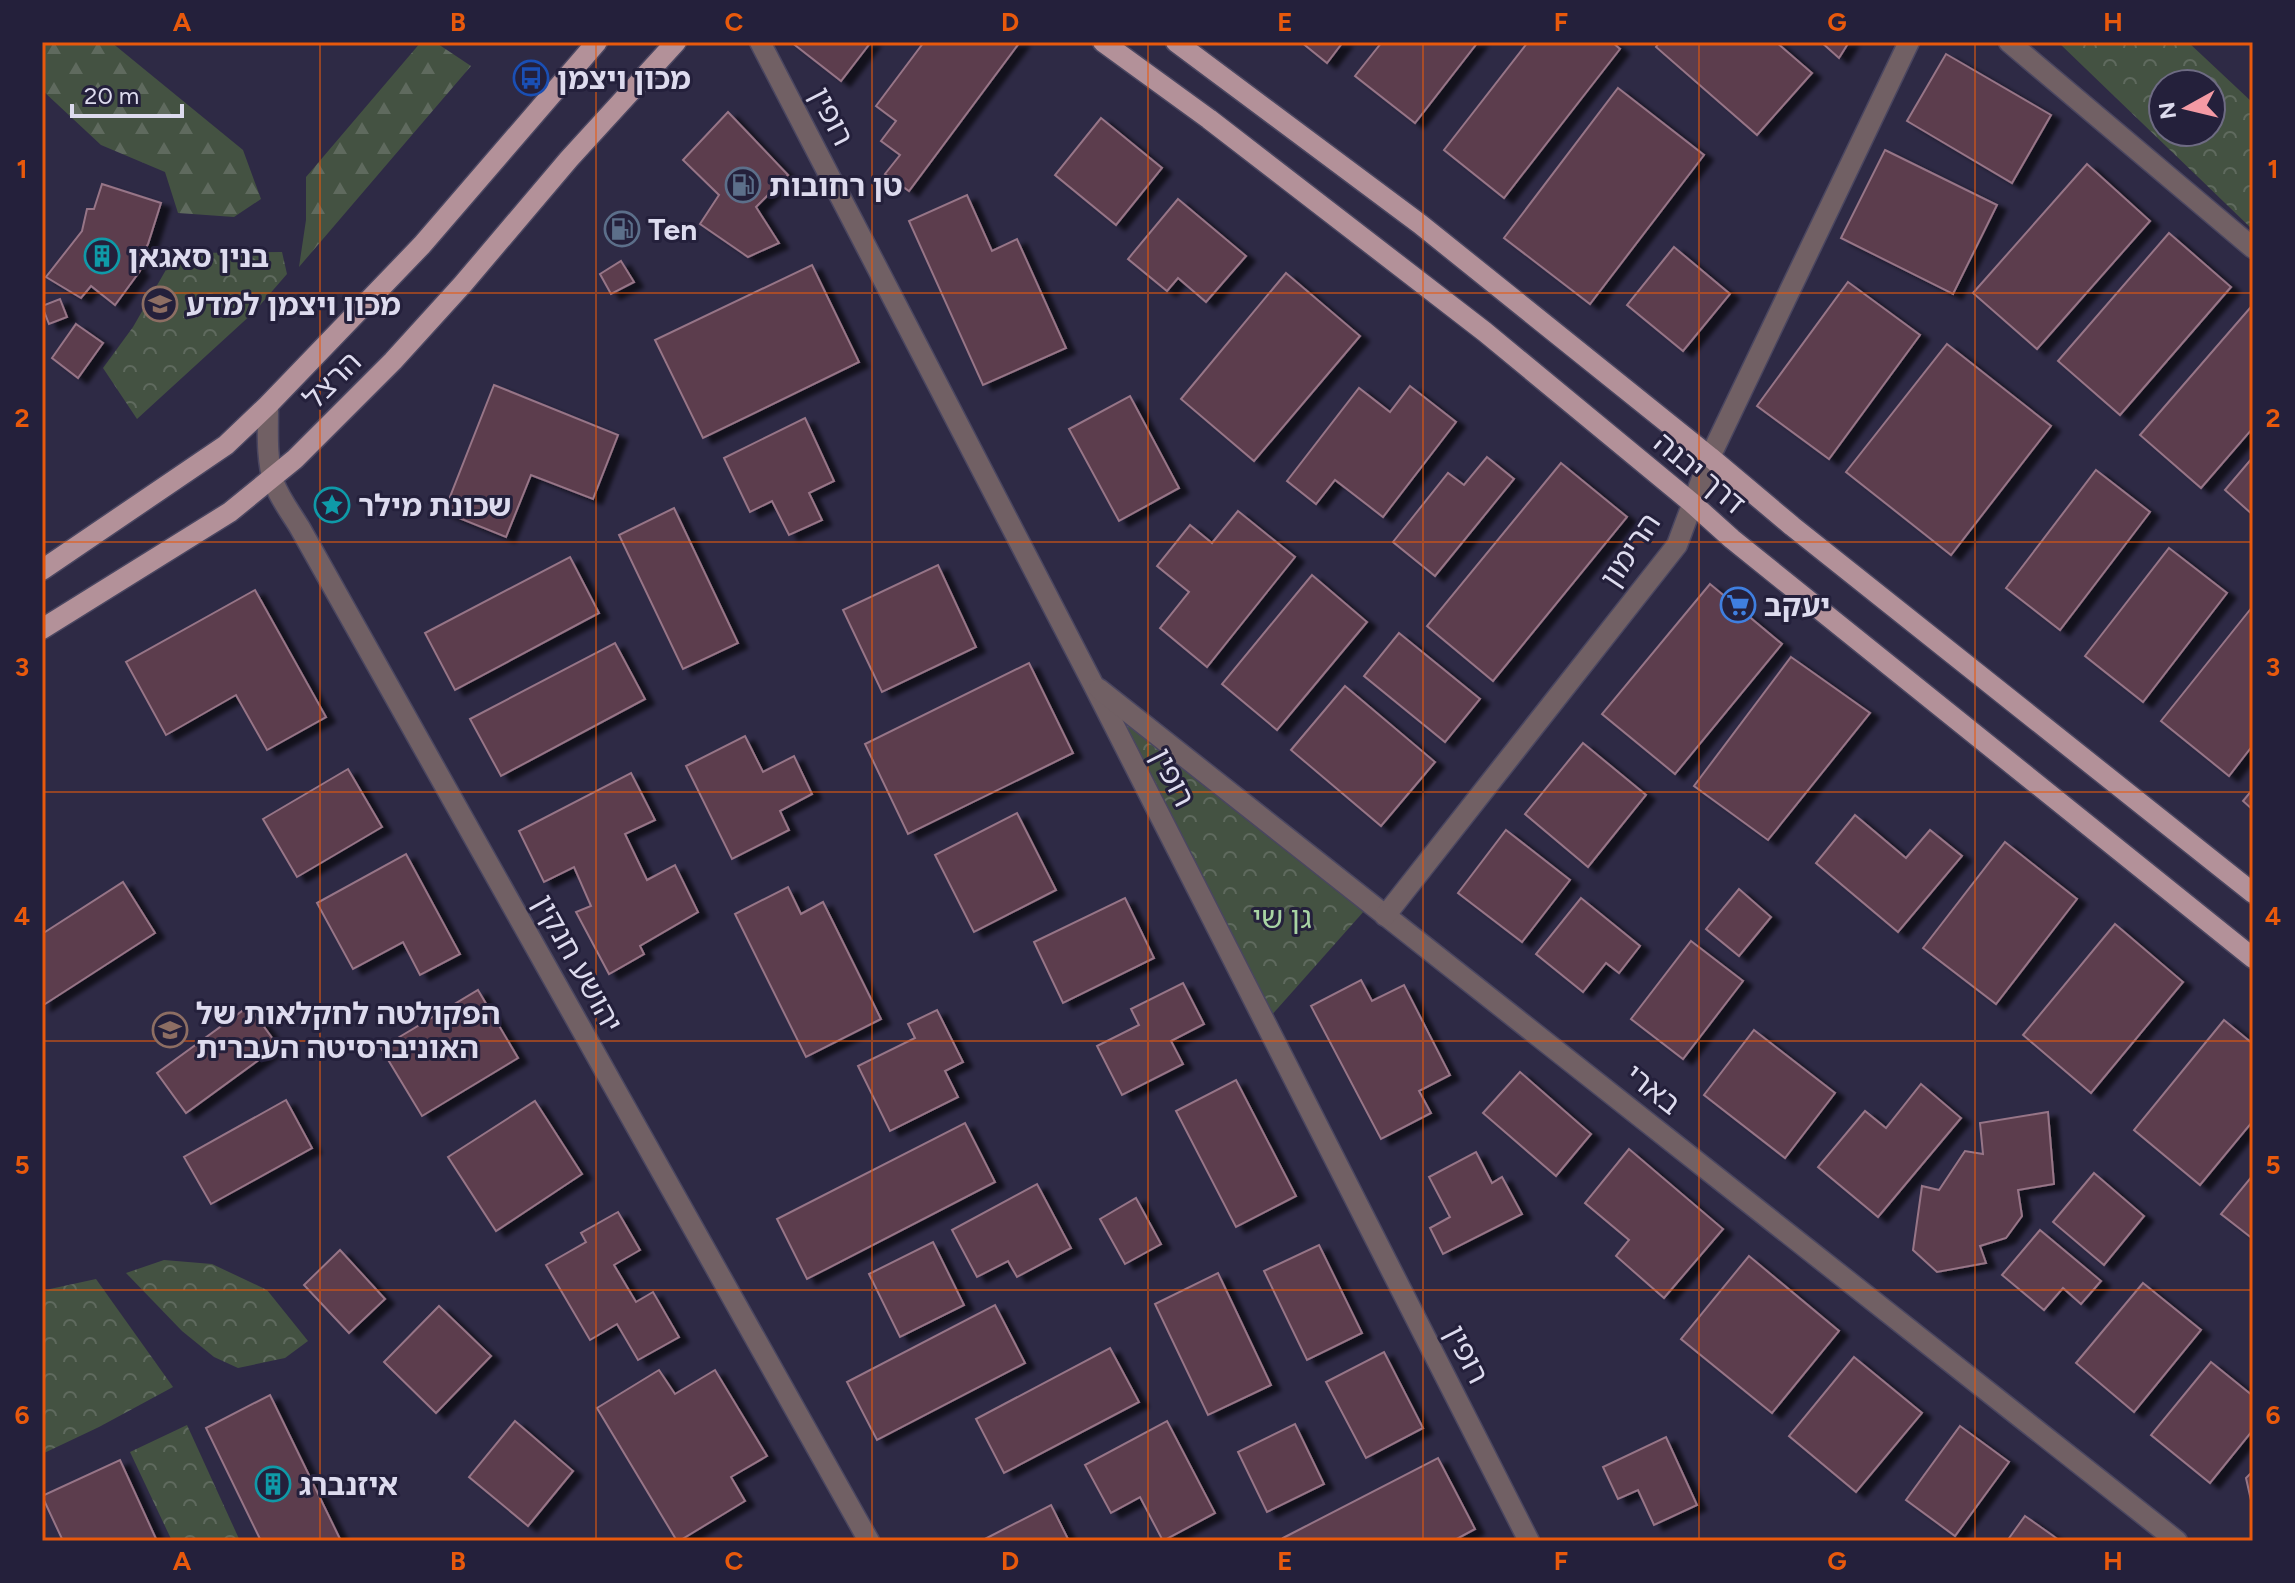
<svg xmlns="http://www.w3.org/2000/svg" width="2295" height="1583" font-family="Figtree,'Noto Sans Hebrew',sans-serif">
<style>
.forest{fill:url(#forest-firs)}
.park{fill:url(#park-crowns);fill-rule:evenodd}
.building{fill:#5b3d4d;stroke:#977587;stroke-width:2;filter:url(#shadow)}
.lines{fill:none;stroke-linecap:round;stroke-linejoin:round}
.street-casing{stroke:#4a4660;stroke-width:23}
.primary-casing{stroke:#4a4660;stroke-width:23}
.street{stroke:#716064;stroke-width:20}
.primary{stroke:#b39199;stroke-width:20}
.grid{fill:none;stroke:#e8590c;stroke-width:2;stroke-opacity:0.55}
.labels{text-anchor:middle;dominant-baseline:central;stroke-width:6;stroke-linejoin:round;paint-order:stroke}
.poi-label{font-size:30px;font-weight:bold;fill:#dddbee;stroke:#24203b;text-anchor:start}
.street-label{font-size:30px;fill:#dddbee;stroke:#24203b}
.park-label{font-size:30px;fill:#a8d4a4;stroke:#24203b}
.neatline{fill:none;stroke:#e8590c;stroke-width:3}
.grid-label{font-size:26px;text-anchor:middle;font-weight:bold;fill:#e8590c}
</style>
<defs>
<pattern id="forest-firs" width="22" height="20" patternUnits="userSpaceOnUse" patternTransform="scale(2)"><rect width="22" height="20" fill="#445242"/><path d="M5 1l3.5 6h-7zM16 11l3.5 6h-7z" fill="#5f6a5e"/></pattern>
<pattern id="park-crowns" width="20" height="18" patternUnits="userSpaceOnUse" patternTransform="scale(2)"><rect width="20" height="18" fill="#445242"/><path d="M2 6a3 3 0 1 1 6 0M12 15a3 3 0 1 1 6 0" fill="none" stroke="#5f6a5e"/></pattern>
<filter id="shadow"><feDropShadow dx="9" dy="5" stdDeviation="2" flood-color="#0009"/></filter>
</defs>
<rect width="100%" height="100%" fill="#2e2a45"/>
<g class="forest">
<polygon points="42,42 111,42 243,150 261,199 234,217 178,213 165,172 101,145 42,90"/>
<polygon points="421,42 435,42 471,66 299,267 306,220 306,177"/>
</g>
<g class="park">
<path d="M2058,42H2188L2253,103V230ZM2211,84V132H2163V84Z"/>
<polygon points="282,252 287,274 254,312 137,419 103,368 133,327 167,268 194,253"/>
<polygon points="1118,716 1365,910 1269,1018"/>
<polygon points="164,1260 212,1264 267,1290 308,1341 285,1358 238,1368 214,1357 182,1331 126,1273"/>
<polygon points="96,1279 173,1387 99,1427 42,1454 42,1293 50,1289"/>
<polygon points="187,1425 240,1541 172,1541 130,1452"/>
</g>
<g class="building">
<polygon points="791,42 871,42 841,81"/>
<polygon points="924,42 1020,42 909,191 885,174 900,155 881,141 896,121 876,106"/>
<polygon points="1301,42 1343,42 1327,63"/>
<polygon points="1382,42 1478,42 1415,123 1355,76"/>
<polygon points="1528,42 1612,42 1620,49 1504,198 1444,150"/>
<polygon points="1660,42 1776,42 1812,73 1757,135 1656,47"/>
<polygon points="1821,42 1849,42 1839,58"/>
<polygon points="1946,54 2051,115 2012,183 1907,121"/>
<polygon points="1618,88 1704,155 1590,304 1504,238"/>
<polygon points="728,112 788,175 756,207 779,243 748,257 700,224 719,195 683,160"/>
<polygon points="1101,118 1162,168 1116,225 1055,175"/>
<polygon points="1885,150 1997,205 1953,294 1841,238"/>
<polygon points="2087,164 2150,221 2037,349 1973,293"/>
<polygon points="102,184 161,203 148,244 135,267 140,271 115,305 91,286 81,298 46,277 82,231 87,209 94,209"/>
<polygon points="967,195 992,251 1017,239 1066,348 983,385 909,221"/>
<polygon points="1178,199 1246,256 1206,302 1178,278 1167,291 1128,259"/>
<polygon points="2169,233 2231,287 2120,415 2058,361"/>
<polygon points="1674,247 1730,294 1683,351 1627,305"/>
<polygon points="621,261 634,282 611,294 600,274"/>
<polygon points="812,265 859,362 703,438 655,340"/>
<polygon points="1286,273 1360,336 1254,461 1181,399"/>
<polygon points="1848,282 1920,335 1829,459 1757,406"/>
<polygon points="60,299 67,317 49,324 42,306"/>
<polygon points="2250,308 2253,311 2253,428 2201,488 2140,435"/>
<polygon points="76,324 103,343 78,378 52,358"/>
<polygon points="1947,344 2051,426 1951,555 1846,472"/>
<polygon points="494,385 618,435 593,499 531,475 506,537 444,512"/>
<polygon points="1410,386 1456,422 1383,517 1335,480 1316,504 1287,481 1359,388 1390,412"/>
<polygon points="1130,396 1179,488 1119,521 1069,429"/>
<polygon points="805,418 834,481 809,493 822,520 789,535 772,501 750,512 724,458"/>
<polygon points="1487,457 1514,479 1435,576 1393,542 1448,473 1464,485"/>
<polygon points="2253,457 2253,515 2225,490"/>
<polygon points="1561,463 1627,517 1493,681 1427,626"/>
<polygon points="2096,470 2150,512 2060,630 2006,588"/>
<polygon points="674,508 738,643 683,669 619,535"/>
<polygon points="1238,511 1295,557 1207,667 1160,628 1189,592 1157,566 1190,525 1212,543"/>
<polygon points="2169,548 2227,593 2143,702 2085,656"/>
<polygon points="570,557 599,613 455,690 425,633"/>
<polygon points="938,565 976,647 882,692 843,610"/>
<polygon points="1312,575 1367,622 1277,730 1222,684"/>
<polygon points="1710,584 1782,644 1675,774 1602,714"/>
<polygon points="255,590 326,717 267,750 236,695 166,735 126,662"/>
<polygon points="2253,606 2253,745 2229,776 2161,721"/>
<polygon points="1399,633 1480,699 1445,742 1364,676"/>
<polygon points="615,643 645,699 501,776 470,719"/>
<polygon points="1791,657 1870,713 1768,840 1694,786"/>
<polygon points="1029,663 1073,753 908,834 865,744"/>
<polygon points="1345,686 1435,762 1381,826 1291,750"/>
<polygon points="745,736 763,772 794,756 812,794 780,811 789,830 732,859 686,766"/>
<polygon points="1583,743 1646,795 1588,867 1525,814"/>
<polygon points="348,769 382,827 297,877 263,819"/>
<polygon points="631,773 655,820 625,834 647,880 675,865 698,912 640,946 644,954 609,974 576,912 591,906 574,867 544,882 519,831"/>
<polygon points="2253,789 2253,810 2243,801"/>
<polygon points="1017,813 1056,890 974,932 935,855"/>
<polygon points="1855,815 1906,858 1930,830 1962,856 1898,932 1816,863"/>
<polygon points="1506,830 1570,880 1522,942 1458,893"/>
<polygon points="2005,842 2077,899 1996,1004 1923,948"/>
<polygon points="406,854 460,954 420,975 403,942 353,969 317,903"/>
<polygon points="123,882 155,933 42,1006 42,934"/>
<polygon points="788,887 801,914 823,902 881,1019 806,1057 735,914"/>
<polygon points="1739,889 1771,917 1739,956 1706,929"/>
<polygon points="1125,898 1154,958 1063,1003 1034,942"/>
<polygon points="1581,898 1640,946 1619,973 1606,963 1583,992 1536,954"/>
<polygon points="2115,924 2183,982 2091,1093 2023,1035"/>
<polygon points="1691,941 1743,981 1683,1059 1631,1019"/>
<polygon points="1361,980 1372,1001 1404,985 1450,1075 1419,1091 1431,1113 1381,1139 1311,1006"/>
<polygon points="1183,983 1204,1024 1171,1041 1183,1064 1122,1095 1097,1046 1139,1025 1131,1009"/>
<polygon points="478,990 518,1058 422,1116 381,1048"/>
<polygon points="249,1006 278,1046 186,1113 157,1073"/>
<polygon points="937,1010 963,1062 945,1071 958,1097 890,1131 858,1066 915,1038 908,1024"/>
<polygon points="2224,1020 2253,1044 2253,1121 2200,1185 2134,1130"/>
<polygon points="1754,1030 1835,1093 1785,1158 1704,1095"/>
<polygon points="1520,1072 1591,1134 1556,1176 1483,1113"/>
<polygon points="1236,1080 1296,1196 1236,1227 1176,1111"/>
<polygon points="1921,1084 1961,1118 1878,1217 1818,1167 1865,1111 1886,1128"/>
<polygon points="286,1100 312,1148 211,1204 184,1157"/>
<polygon points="535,1101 582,1174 496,1231 448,1157"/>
<polygon points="2048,1112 2054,1184 2018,1190 2022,1216 2006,1238 1980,1246 1986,1263 1937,1272 1913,1250 1922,1186 1939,1190 1965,1151 1983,1154 1980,1123"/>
<polygon points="965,1123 995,1182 807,1279 777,1219"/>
<polygon points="1629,1149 1723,1229 1664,1298 1616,1256 1629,1240 1585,1203"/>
<polygon points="1476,1152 1492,1183 1502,1177 1522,1214 1443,1254 1430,1228 1450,1217 1429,1177"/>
<polygon points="2094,1173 2144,1216 2104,1265 2053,1222"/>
<polygon points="2253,1175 2253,1239 2221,1214"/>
<polygon points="1037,1184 1071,1248 1017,1277 1008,1261 977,1277 952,1230"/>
<polygon points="1136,1198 1161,1244 1125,1264 1100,1219"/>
<polygon points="618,1212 640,1250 614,1265 636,1302 653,1292 679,1337 638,1360 617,1324 590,1340 546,1265 586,1242 581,1233"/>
<polygon points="2040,1230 2101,1281 2081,1304 2063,1288 2044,1310 2002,1275"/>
<polygon points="933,1242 964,1305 900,1337 869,1274"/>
<polygon points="1319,1245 1362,1333 1307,1360 1264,1271"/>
<polygon points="340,1250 385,1299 349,1333 304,1285"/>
<polygon points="1749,1256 1839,1331 1772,1413 1681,1339"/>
<polygon points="1218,1273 1271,1385 1208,1415 1155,1304"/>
<polygon points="2143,1283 2201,1330 2134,1412 2076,1363"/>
<polygon points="995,1305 1025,1363 877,1440 847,1382"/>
<polygon points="439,1306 491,1356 436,1413 384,1362"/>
<polygon points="1110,1348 1139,1402 1004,1473 976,1419"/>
<polygon points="1384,1352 1423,1428 1366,1458 1326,1382"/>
<polygon points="1854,1357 1922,1413 1856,1492 1789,1436"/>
<polygon points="2211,1362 2253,1396 2253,1430 2210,1483 2151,1435"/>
<polygon points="659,1370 675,1394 715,1370 767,1456 731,1477 745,1501 679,1541 677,1541 597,1408"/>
<polygon points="270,1395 341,1541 261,1541 206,1428"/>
<polygon points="515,1421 573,1471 528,1526 469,1477"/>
<polygon points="1167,1421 1215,1513 1163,1541 1140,1497 1111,1513 1085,1465"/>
<polygon points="1295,1424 1324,1484 1267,1512 1238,1452"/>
<polygon points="1960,1426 2009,1462 1955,1536 1906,1500"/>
<polygon points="1666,1437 1697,1505 1654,1525 1638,1490 1618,1499 1603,1467"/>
<polygon points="1438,1458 1475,1529 1453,1541 1285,1541 1283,1538"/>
<polygon points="120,1460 157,1541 63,1541 42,1496"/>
<polygon points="2253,1471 2253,1509 2246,1478"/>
<polygon points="1051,1505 1069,1541 981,1541"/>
<polygon points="2025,1516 2052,1535 2060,1541 2007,1541"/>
</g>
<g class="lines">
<g class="street-casing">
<g id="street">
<polyline points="760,42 1093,684 1529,1541"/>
<polyline points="2009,42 2253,248"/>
<path d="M268,405C268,430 266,459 274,483C280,499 291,513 300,528L869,1541"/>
<polyline points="1099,689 2177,1541"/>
<polyline points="1385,916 1677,545 1710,457 1909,42"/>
</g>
</g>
<g class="primary-casing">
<g id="primary">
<polyline points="1103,42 1209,119 1485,332 1692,503 1732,539 2253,958"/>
<polyline points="1176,42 1420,224 1710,457 1792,526 2253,893"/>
<polyline points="42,570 226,445 268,405 422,245 597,42"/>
<polyline points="42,629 230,512 295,459 393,361 463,284 569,159 676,42"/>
</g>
</g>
<use href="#street" class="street"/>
<use href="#primary" class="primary"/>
</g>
<path class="grid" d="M320,42V1541M596,42V1541M872,42V1541M1148,42V1541M1423,42V1541M1699,42V1541M1975,42V1541M42,293H2253M42,542H2253M42,792H2253M42,1041H2253M42,1290H2253"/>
<defs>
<g id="bus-ring" transform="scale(1.8)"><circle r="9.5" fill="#24203b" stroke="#1a4fb4" stroke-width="1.5"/><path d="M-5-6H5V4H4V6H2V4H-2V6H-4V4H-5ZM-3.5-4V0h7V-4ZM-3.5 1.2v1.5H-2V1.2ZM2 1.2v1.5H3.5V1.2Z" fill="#1a4fb4"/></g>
<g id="fuel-ring" transform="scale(1.8)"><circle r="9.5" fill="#24203b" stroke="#5c6f8a" stroke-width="1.5"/><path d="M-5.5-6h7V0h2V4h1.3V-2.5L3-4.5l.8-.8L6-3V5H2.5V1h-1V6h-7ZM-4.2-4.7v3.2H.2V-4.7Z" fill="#5c6f8a"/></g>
<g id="building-ring" transform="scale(1.8)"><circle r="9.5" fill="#24203b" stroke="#0f9aa8" stroke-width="1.5"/><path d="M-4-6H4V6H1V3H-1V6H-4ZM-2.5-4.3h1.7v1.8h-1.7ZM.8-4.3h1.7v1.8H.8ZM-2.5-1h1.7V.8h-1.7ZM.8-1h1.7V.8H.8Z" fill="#0f9aa8"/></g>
<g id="university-ring" transform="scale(1.8)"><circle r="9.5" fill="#24203b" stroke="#8d6e63" stroke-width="1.5"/><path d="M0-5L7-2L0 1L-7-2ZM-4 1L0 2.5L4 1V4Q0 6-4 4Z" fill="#8d6e63"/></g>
<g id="sight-ring" transform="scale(1.8)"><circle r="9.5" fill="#24203b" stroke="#0f9aa8" stroke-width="1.5"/><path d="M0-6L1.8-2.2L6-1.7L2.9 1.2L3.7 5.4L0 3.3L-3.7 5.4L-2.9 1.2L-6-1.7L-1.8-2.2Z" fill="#0f9aa8"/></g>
<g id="supermarket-ring" transform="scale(1.8)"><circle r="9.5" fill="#24203b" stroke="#3f7fe0" stroke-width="1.5"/><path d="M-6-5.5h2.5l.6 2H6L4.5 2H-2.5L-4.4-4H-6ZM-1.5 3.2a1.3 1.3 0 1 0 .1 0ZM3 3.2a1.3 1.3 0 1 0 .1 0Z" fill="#3f7fe0"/></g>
</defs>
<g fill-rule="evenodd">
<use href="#bus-ring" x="531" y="78"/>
<use href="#fuel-ring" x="743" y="185"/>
<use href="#fuel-ring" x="622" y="229"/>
<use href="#building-ring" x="102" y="256"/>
<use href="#university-ring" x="160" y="304"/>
<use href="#sight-ring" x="332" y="505"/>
<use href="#supermarket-ring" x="1738" y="605"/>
<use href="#university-ring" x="170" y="1030"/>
<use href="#building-ring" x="273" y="1484"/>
</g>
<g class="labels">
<g class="poi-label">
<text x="557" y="78">מכון ויצמן</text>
<text x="769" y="185">טן רחובות</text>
<text x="648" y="229">Ten</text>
<text x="128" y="256">בנין סאגאן</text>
<text x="186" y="304">מכון ויצמן למדע</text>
<text x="358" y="505">שכונת מילר</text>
<text x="1764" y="605">יעקב</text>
<text x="196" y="1013">הפקולטה לחקלאות של<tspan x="196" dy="34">האוניברסיטה העברית</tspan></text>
<text x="299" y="1484">איזנברג</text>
</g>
<g class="street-label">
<text transform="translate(832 116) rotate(63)">רופין</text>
<text transform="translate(332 380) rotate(-45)">הרצל</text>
<text transform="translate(1700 473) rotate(40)">דרך יבנה</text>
<text transform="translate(1630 550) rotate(-56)">הרימון</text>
<text transform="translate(1173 777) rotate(63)">רופין</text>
<text transform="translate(578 963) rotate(61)">יהושע חנקין</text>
<text transform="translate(1653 1089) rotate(38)">בארי</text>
<text transform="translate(1467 1354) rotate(63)">רופין</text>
</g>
<g class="park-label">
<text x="1282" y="917">גן שי</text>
</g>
</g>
<rect width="2295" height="1583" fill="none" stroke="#24203b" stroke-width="88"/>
<g transform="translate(2187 108) rotate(262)"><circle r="38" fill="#24203b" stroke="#6e6b83" stroke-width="2"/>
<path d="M0-6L14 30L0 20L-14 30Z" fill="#f49aa4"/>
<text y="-12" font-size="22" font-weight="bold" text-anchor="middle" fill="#dddbee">N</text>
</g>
<path d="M72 104v12h110v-12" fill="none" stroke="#dddbee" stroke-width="4"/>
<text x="84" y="104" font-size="24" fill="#dddbee" stroke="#24203b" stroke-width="6" paint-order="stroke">20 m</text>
<rect x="44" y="44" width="2207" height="1495" class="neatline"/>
<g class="grid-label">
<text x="182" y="31">A</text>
<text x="458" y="31">B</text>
<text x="734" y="31">C</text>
<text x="1010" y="31">D</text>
<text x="1285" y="31">E</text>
<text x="1561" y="31">F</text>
<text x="1837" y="31">G</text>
<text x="2113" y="31">H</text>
<text x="22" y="178">1</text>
<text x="2273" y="178">1</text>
<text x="22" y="427">2</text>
<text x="2273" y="427">2</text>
<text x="22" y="676">3</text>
<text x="2273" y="676">3</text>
<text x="22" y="925">4</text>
<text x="2273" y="925">4</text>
<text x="22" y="1174">5</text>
<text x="2273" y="1174">5</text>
<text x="22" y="1424">6</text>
<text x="2273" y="1424">6</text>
<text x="182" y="1570">A</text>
<text x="458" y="1570">B</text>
<text x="734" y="1570">C</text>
<text x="1010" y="1570">D</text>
<text x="1285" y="1570">E</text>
<text x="1561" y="1570">F</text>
<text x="1837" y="1570">G</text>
<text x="2113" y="1570">H</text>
</g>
</svg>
